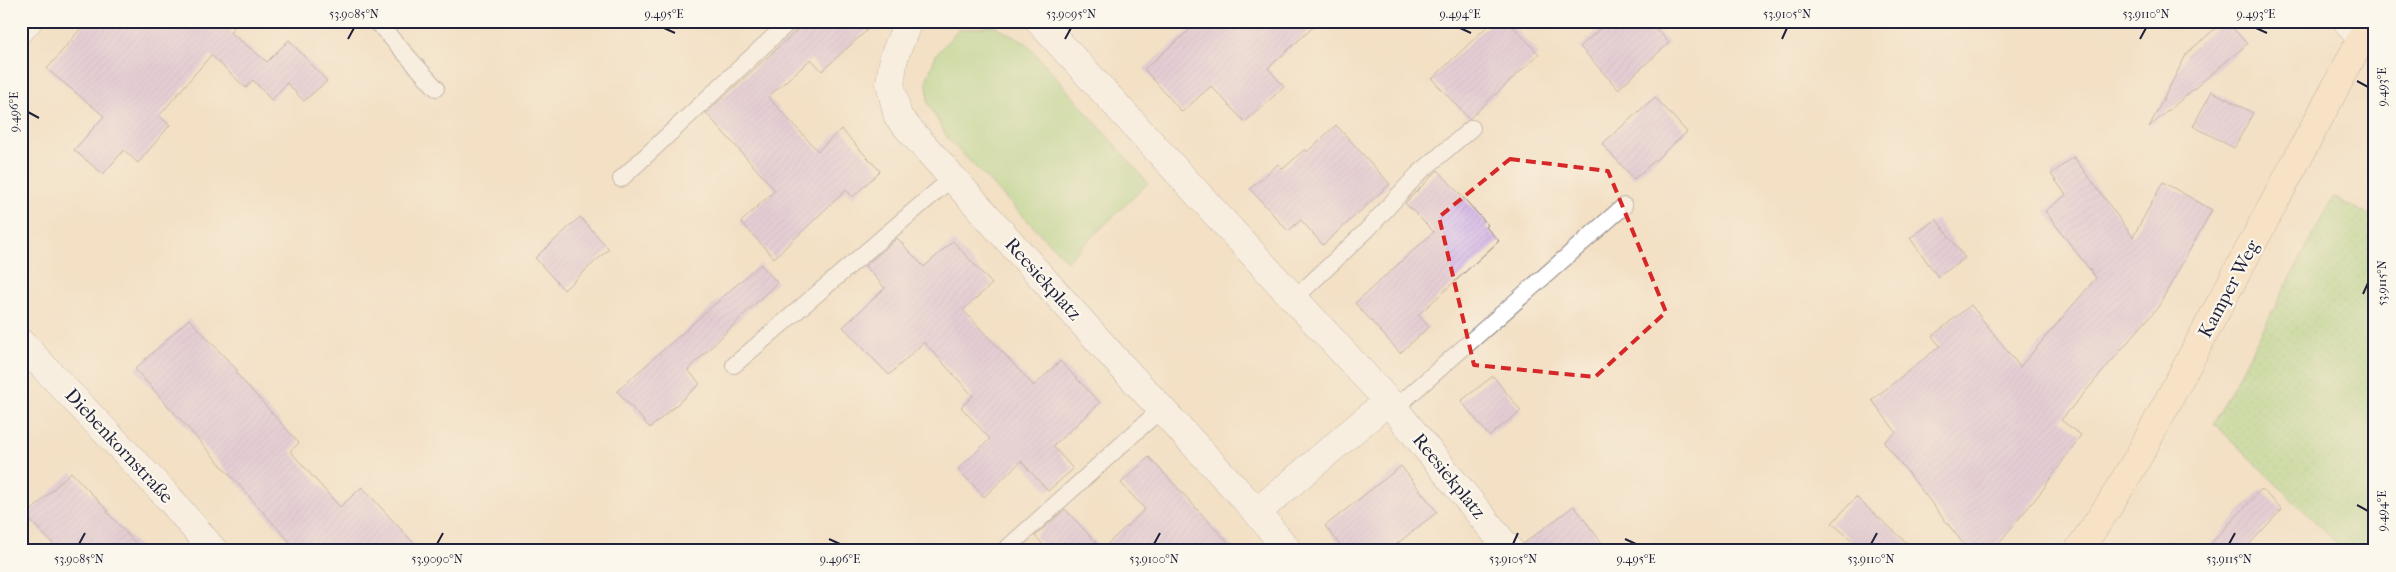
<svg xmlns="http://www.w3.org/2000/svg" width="2396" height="572" font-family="'IM FELL French Canon',serif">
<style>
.grass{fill:url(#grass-dots);stroke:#647c60}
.green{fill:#a5d786;stroke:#647c60}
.building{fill:url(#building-hatch)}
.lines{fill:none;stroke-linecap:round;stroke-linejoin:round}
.lane-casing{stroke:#8a8180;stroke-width:18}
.street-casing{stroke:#8a8180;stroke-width:29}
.secondary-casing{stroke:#8a8180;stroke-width:29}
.lane{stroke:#fff;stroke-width:16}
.street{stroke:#fff;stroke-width:28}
.secondary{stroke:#ffe4c6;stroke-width:28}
.marked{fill:none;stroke:#d62828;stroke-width:4;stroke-dasharray:10 6;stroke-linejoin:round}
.ticks{fill:none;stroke:#22223b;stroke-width:2}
.labels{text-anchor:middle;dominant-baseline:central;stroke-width:4.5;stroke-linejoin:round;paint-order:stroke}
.street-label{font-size:19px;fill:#22223b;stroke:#fbf7ec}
.neatline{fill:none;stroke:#22223b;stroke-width:2}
.ticks-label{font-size:12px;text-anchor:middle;fill:#22223b}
</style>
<defs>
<pattern id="grass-dots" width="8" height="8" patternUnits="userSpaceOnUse" patternTransform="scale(1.25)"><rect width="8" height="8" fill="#a5d786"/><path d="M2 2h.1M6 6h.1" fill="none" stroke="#8eb875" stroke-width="1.8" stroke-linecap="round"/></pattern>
<pattern id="building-hatch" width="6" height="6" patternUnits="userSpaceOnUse" patternTransform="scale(1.25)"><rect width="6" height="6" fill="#d3b5e6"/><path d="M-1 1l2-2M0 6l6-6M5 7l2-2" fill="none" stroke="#b59bc6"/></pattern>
</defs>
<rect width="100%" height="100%" fill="#fbf7ec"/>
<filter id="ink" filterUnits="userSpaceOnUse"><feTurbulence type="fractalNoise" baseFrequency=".02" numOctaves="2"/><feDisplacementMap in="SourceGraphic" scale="10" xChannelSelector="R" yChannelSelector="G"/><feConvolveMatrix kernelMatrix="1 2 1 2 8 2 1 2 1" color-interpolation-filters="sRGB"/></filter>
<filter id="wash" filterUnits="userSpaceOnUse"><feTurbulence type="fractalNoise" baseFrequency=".0096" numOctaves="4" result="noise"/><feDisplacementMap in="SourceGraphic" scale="20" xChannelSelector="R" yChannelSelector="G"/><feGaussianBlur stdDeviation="1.12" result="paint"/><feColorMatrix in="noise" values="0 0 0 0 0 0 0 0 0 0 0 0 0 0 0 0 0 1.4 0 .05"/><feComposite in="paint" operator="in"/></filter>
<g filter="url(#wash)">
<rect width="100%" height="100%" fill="#f3e0c5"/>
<polygon class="grass" points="2333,197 2375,218 2375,551 2345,551 2214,423"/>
<polygon class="green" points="994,26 1027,44 1148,183 1067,261 948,139 928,103 927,79 936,55 958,30"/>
<g id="blocks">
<g class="building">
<polygon points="87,21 239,21 230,32 267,62 289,40 327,81 304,101 287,83 271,100 253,80 246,88 211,55 159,116 170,125 138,163 124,150 103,174 74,150 104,116 47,69"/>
<polygon points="807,21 877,21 822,71 811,59 768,97 818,151 841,129 880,171 853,197 846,190 774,258 741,222 775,190 706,113"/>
<polygon points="1200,21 1320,21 1268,68 1284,87 1245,122 1211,86 1182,112 1144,69"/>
<polygon points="1493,21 1508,21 1539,54 1469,119 1432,79"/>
<polygon points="1608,21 1650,21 1669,43 1618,89 1580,47"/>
<polygon points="2224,21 2227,21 2247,44 2149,127 2187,53"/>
<polygon points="2212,91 2253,113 2234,148 2193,126"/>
<polygon points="1655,97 1687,132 1634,179 1602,144"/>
<polygon points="1336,125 1390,184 1323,245 1301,220 1288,231 1250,189 1278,164 1283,169 1305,149 1307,152"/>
<polygon points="2074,157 2133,237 2163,182 2212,210 2158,307 2061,420 2081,435 2041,492 1992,551 1969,551 1884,442 1896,432 1872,400 1940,346 1932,336 1971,305 2020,367 2096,278 2045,211 2066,195 2051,174"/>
<polygon points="1438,170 1488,225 1486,227 1499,241 1418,315 1429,327 1400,353 1355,303 1434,232 1405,203"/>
<polygon points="580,217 609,249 564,290 535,258"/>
<polygon points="1936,219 1965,258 1938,277 1910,238"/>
<polygon points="897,238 924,267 953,241 992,284 963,310 1034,386 1060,361 1100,403 1053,446 1073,469 1048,491 1021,461 984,497 958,469 990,439 961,407 973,396 924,342 889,375 843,327 885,288 865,266"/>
<polygon points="760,264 777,282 688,370 700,384 650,428 617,391"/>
<polygon points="189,319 238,371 236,373 299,443 290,451 340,507 362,487 421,551 298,551 135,369"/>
<polygon points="1493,376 1521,411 1489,436 1461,401"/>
<polygon points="1149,457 1236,551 1049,551 1035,536 1065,509 1102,549 1145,509 1121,483"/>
<polygon points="1401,466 1437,512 1388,551 1345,551 1325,526"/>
<polygon points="71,472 108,511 107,512 143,551 60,551 26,516"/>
<polygon points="2261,489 2282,509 2243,551 2204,551"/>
<polygon points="1856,497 1916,551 1864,551 1832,523"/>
<polygon points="1574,506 1608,551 1525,551 1523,544"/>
</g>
</g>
</g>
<g filter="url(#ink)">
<use href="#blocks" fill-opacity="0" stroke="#8a8180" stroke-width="1"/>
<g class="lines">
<g class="lane-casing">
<g id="lane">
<polyline points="376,21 436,88"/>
<polyline points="621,179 790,21"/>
<polyline points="1294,299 1367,230 1418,174 1472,128"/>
<polyline points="734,365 952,178"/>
<polyline points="1394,409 1624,206"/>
<polyline points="1004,551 1161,409"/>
</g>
</g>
<g class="street-casing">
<g id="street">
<polyline points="908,21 894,57 890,83 898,117 1115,359 1257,512 1288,551"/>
<polyline points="1039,21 1388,401 1510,551"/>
<polyline points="2347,21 2362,40"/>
<polyline points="21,29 28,21"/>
<polyline points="21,343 169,498 214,551"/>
<polyline points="1257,512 1388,401"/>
</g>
</g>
<g class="secondary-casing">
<polyline id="secondary" points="2078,551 2110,504 2136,461 2371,21"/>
</g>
<use href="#lane" class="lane"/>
<use href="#street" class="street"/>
<use href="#secondary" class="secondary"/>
</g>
</g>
<path d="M0 0H2396V572H0ZM1510,159L1608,171L1666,312L1595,377L1474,365L1439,217Z" fill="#f3e0c5" fill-opacity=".55" fill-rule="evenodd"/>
<path class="marked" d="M1510,159L1608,171L1666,312L1595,377L1474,365L1439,217Z"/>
<path class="ticks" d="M664,28L675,33M1460,28L1471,33M2256,28L2267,33M348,39L354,28M1065,39L1071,28M1782,39L1787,28M2140,39L2146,28M2357,81L2368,87M28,112L39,118M2363,294L2368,283M2357,505L2368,511M829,539L840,544M1625,539L1636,544M79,544L85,533M437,544L443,533M1154,544L1160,533M1513,544L1518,533M1871,544L1877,533M2229,544L2235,533"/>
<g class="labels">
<g class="street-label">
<text transform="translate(1043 279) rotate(48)">Reesiekplatz</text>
<text transform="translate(2229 289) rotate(-62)">Kamper Weg</text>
<text transform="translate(119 446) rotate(47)">Diebenkornstraße</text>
<text transform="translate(1449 476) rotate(51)">Reesiekplatz</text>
</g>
</g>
<rect width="2396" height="572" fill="none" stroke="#fbf7ec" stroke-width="55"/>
<rect x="28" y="28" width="2340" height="516" class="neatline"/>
<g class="ticks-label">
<text x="354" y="18">53.9085°N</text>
<text x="664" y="18">9.495°E</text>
<text x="1071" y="18">53.9095°N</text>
<text x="1460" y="18">9.494°E</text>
<text x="1787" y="18">53.9105°N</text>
<text x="2146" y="18">53.9110°N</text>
<text x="2256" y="18">9.493°E</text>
<text transform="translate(2382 87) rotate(-90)" y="4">9.493°E</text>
<text transform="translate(14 112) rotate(-90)" y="4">9.496°E</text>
<text transform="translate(2382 283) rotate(-90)" y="4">53.9115°N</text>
<text transform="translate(2382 511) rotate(-90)" y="4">9.494°E</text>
<text x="79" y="563">53.9085°N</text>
<text x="437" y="563">53.9090°N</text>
<text x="840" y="563">9.496°E</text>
<text x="1154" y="563">53.9100°N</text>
<text x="1513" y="563">53.9105°N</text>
<text x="1636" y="563">9.495°E</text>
<text x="1871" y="563">53.9110°N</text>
<text x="2229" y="563">53.9115°N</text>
</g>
</svg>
